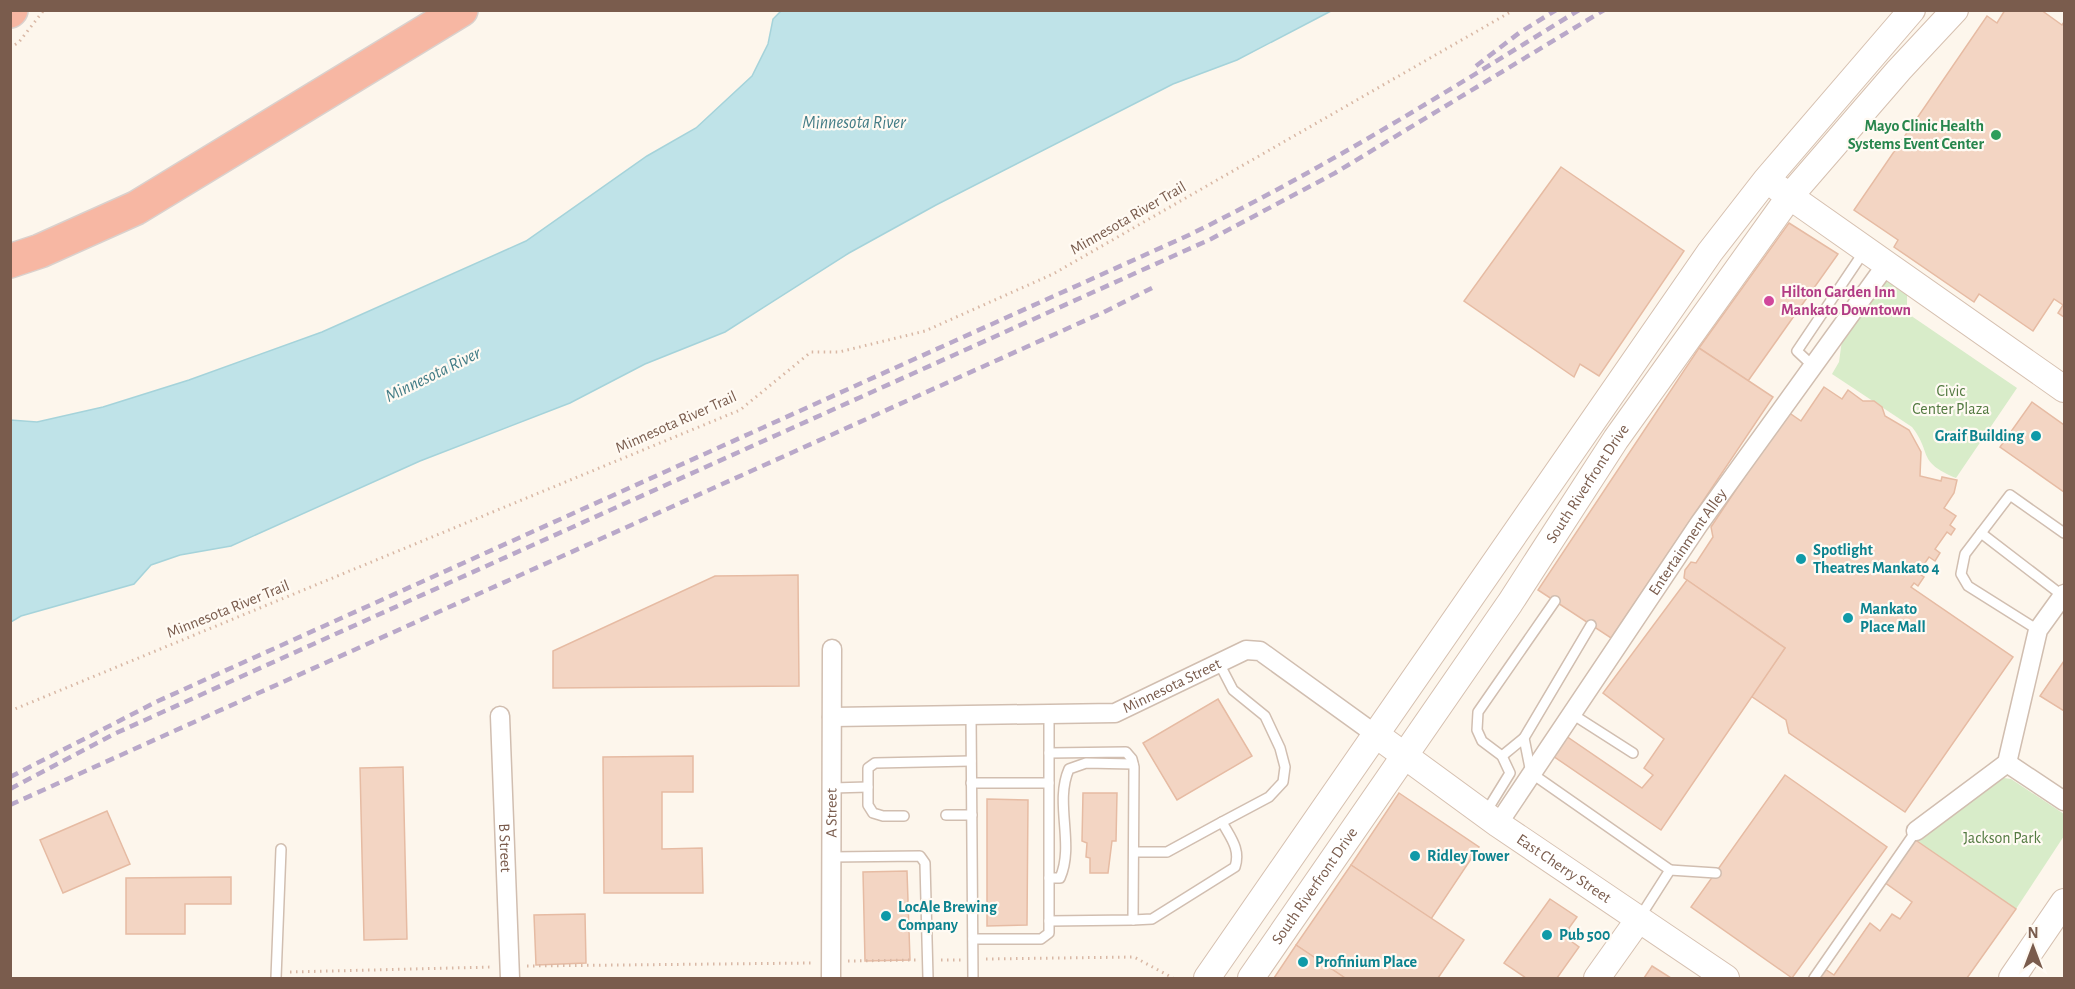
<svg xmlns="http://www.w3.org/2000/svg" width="2075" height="989" font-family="'Alegreya Sans',sans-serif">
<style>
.green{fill:#d8ecc9}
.water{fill:#bfe3e8;stroke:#a5d3da;stroke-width:1.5}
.building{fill:#f3d5c3;stroke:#e6bba3;stroke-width:1.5}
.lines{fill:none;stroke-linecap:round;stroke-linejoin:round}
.lane-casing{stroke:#d1beb0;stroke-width:12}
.street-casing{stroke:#d1beb0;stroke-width:21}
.secondary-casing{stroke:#d6c0b0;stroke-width:28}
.highway-casing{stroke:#dad1cd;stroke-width:36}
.path{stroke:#d9b8a5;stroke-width:3;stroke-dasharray:1.5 4.5;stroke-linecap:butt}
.lane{stroke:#fff;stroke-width:9}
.street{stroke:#fff;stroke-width:18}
.secondary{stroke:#fff;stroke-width:26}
.highway{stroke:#f7b7a3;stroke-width:33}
.rail{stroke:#b9a8c9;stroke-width:4.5;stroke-dasharray:9 6;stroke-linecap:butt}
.leisure-dot{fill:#2e9e5b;stroke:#fffaf3;stroke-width:2}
.hotel-dot{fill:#d1479c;stroke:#fffaf3;stroke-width:2}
.culture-dot{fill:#0f9aa8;stroke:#fffaf3;stroke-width:2}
.labels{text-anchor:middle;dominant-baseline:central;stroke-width:4.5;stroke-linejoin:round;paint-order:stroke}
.leisure-label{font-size:16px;font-weight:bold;fill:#27864d;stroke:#fffaf3;text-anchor:end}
.street-label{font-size:16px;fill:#7a5c4d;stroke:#fffaf3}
.hotel-label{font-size:16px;font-weight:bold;fill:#b23c85;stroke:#fffaf3;text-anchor:start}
.park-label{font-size:16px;fill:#537a41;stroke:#fffaf3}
.culture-label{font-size:16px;font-weight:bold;fill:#0d838f;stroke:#fffaf3;text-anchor:start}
.water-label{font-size:18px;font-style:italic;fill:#437c86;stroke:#fffaf3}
</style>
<rect width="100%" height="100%" fill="#fdf6ec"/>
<g class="green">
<path d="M1888,281L1907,293V313L2017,388L1956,478C1916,461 1933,454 1912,427L1832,374L1839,362L1842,340L1882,282Z"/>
<polygon points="2004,778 2011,779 2064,814 2064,836 2016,909 1914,839 1997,779"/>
</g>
<polygon class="water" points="782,10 1331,11 1237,60 1173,84 936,205 849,253 725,332 645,364 570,403 420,461 231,546 180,555 151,565 134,584 21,616 11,622 11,420 37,422 103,407 189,380 322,332 526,241 647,156 696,128 752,76 768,44 773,19"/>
<g class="building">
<polygon points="2005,10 2041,10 2062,25 2064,22 2064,317 2058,313 2063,305 2054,299 2033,331 1979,294 1974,302 1894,247 1898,240 1854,210 1987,16 1997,23"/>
<polygon points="1561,167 1684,251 1599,376 1580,364 1574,377 1464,301"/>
<polygon points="1789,223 1838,254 1748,381 1699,348"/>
<polygon points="1699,348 1773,397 1611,638 1538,590"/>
<polygon points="1824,387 1842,399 1848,390 1863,401 1874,401 1882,407 1885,416 1909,430 1921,452 1920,476 1941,481 1942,477 1957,480 1954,493 1944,508 1956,516 1950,525 1955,529 1951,535 1947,532 1935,549 1940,553 1935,561 1929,557 1918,573 1924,577 1918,586 1914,583 1911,587 2013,657 1905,812 1789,733 1786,720 1751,696 1785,648 1684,578 1685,570 1691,562 1696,563 1713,537 1711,527 1788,412 1801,421"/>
<polygon points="2032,402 2064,425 2064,492 2000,447"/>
<polygon points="798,575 799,686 553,688 553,651 715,576"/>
<polygon points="1687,580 1785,648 1661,830 1553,756 1566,736 1642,788 1653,775 1644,768 1664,739 1603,693"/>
<polygon points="2064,661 2064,711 2040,696"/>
<polygon points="1218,699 1252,756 1177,800 1143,743"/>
<polygon points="693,756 693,792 662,792 662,849 702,848 703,893 604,893 603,757"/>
<polygon points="403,767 407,939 364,940 360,768"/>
<polygon points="1785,775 1887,847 1792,978 1691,907"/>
<polygon points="1083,793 1117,793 1116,841 1112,841 1108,873 1090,873 1090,858 1086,857 1087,843 1082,841"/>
<polygon points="1399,793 1479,847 1431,919 1351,865"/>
<polygon points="987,799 1028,800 1027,925 987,926"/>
<polygon points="107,811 130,864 63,893 40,840"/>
<polygon points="1914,839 2016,909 1967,978 1819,978 1825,969 1834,975 1870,923 1880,931 1892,914 1900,919 1912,902 1884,882"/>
<polygon points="1351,865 1464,940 1438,978 1345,978 1296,945"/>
<polygon points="907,871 910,960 865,961 863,872"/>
<polygon points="231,877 231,904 185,904 185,934 126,934 126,878"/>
<polygon points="1550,899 1577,917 1569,928 1571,941 1579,947 1557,978 1526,978 1504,963"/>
<polygon points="585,914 586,963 536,965 534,915"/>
<polygon points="1296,945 1345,978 1274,978"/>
<polygon points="1652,966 1671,978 1644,978"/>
</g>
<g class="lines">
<g class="lane-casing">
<g id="lane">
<polyline points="1813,366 1797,351 1865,250"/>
<polyline points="1981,533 2063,596"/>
<polyline points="1591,625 1524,738 1531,773 1670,870"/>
<polyline points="2038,630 1968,586 1961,574 1965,554 2010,495 2064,533"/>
<polyline points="1219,663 1233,690 1265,716 1280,748 1285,767 1283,782 1269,797 1222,822"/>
<polyline points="1572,714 1633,753"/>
<polyline points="971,715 973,978"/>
<polyline points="1049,753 1126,752 1132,759 1134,767 1133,920 1049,921"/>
<polyline points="1502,756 1524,738"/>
<polyline points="971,783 1049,783"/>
<polyline points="832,788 868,787"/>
<polyline points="1486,812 1510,773 1502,756 1482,741 1477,730 1478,712 1555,601"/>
<polyline points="946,815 972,815"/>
<polyline points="904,816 883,816 873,813 868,805 868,768 875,763 971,761"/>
<polyline points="831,857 920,856 925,863 928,978"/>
<path d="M1049,878H1060C1075,844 1054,803 1069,769L1086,763L1133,764"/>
<polyline points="1640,917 1670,870 1716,873"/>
<path d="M1133,920L1152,919L1235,867C1241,849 1230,837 1222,822L1167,852H1134"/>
<polyline points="973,939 1041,939 1049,933 1049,714"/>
<polyline points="276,978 281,849"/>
<polyline points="1814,978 1916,831"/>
</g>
</g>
<g class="street-casing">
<g id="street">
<path id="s1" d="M500,716L510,978"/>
<path id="s2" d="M832,717L1115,713L1246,650L1260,651L1375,734"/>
<polyline points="2007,763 2064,801"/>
<path id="s3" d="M1498,824L1699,524L1886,265"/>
<polyline points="1916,831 2007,763 2038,630 2064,594"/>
<path id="s4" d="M831,978L832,649"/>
</g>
</g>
<g class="secondary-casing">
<g id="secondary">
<polyline points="1778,188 2064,389"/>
<path id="s5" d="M1375,734L1498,824L1726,978"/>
<polyline points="1207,978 1710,252 1766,180 1912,10"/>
<path id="s6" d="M1251,978L1510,603L1616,439L1790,196L1899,70L1955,10"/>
<polyline points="1597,978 1639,919"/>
<polyline points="2012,978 2064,902"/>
</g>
</g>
<g class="highway-casing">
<g id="highway">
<polyline points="10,11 11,10"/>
<polyline points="10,261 40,251 136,208 461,10"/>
</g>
</g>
<g class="path">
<polyline points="10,48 19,42 44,10"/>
<polyline points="10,711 740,410 811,352 839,352 925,331 1053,274 1514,10"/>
<polyline points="986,959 1134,957 1173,978"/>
<polyline points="941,960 961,960"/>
<polyline points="848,961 916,960"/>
<polyline points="527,966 814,963"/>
<polyline points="290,972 493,967"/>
</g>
<use href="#lane" class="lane"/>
<use href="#street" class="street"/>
<use href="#secondary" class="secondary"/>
<use href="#highway" class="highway"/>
<g class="rail">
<polyline points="1476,66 1519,33 1556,10"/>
<path d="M10,777L158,701L1189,235C1324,169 1451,89 1579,10"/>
<polyline points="10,789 114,734 1211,239 1335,173 1604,10"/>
<polyline points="10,805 1104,312 1152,288"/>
</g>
</g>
<circle class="leisure-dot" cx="1996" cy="135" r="6"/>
<circle class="hotel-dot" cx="1769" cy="301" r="6"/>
<g class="culture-dot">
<circle cx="2036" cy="436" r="6"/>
<circle cx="1801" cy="559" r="6"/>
<circle cx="1848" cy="618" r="6"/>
<circle cx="1415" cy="856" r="6"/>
<circle cx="886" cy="916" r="6"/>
<circle cx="1547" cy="935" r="6"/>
<circle cx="1303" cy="962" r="6"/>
</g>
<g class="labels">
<g class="leisure-label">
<text x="1984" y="126">Mayo Clinic Health<tspan x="1984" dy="18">Systems Event Center</tspan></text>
</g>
<g class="street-label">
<text transform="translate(1128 218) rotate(-30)">Minnesota River Trail</text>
<text transform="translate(676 422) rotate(-24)">Minnesota River Trail</text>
<text stroke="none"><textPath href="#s6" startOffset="598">South Riverfront Drive</textPath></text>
<text stroke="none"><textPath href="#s3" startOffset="340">Entertainment Alley</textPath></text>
<text transform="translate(228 609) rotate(-22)">Minnesota River Trail</text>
<text stroke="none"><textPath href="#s2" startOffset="346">Minnesota Street</textPath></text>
<text stroke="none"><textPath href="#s4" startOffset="165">A Street</textPath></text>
<text stroke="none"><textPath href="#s1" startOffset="132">B Street</textPath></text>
<text stroke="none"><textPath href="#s5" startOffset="232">East Cherry Street</textPath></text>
<text stroke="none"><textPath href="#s6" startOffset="112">South Riverfront Drive</textPath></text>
</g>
<g class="hotel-label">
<text x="1781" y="292">Hilton Garden Inn<tspan x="1781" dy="18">Mankato Downtown</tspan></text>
</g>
<g class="park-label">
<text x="1951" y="391">Civic<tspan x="1951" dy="18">Center Plaza</tspan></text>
<text x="2002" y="838">Jackson Park</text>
</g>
<g class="culture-label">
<text x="2024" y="436" text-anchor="end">Graif Building</text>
<text x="1813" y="550">Spotlight<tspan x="1813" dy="18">Theatres Mankato 4</tspan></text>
<text x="1860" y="609">Mankato<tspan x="1860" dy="18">Place Mall</tspan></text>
<text x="1427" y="856">Ridley Tower</text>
<text x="898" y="907">LocAle Brewing<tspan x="898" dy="18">Company</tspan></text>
<text x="1559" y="935">Pub 500</text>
<text x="1315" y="962">Profinium Place</text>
</g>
<g class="water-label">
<text x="854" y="123">Minnesota River</text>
<text transform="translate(433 375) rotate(-26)">Minnesota River</text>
</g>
</g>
<rect width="2075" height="989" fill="none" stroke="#7a5c4d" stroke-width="24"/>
<g transform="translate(2033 947)" stroke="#fffaf3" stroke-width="4.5" paint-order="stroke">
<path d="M0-4.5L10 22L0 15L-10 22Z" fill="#7a5c4d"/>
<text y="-9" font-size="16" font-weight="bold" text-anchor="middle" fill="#7a5c4d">N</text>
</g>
</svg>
